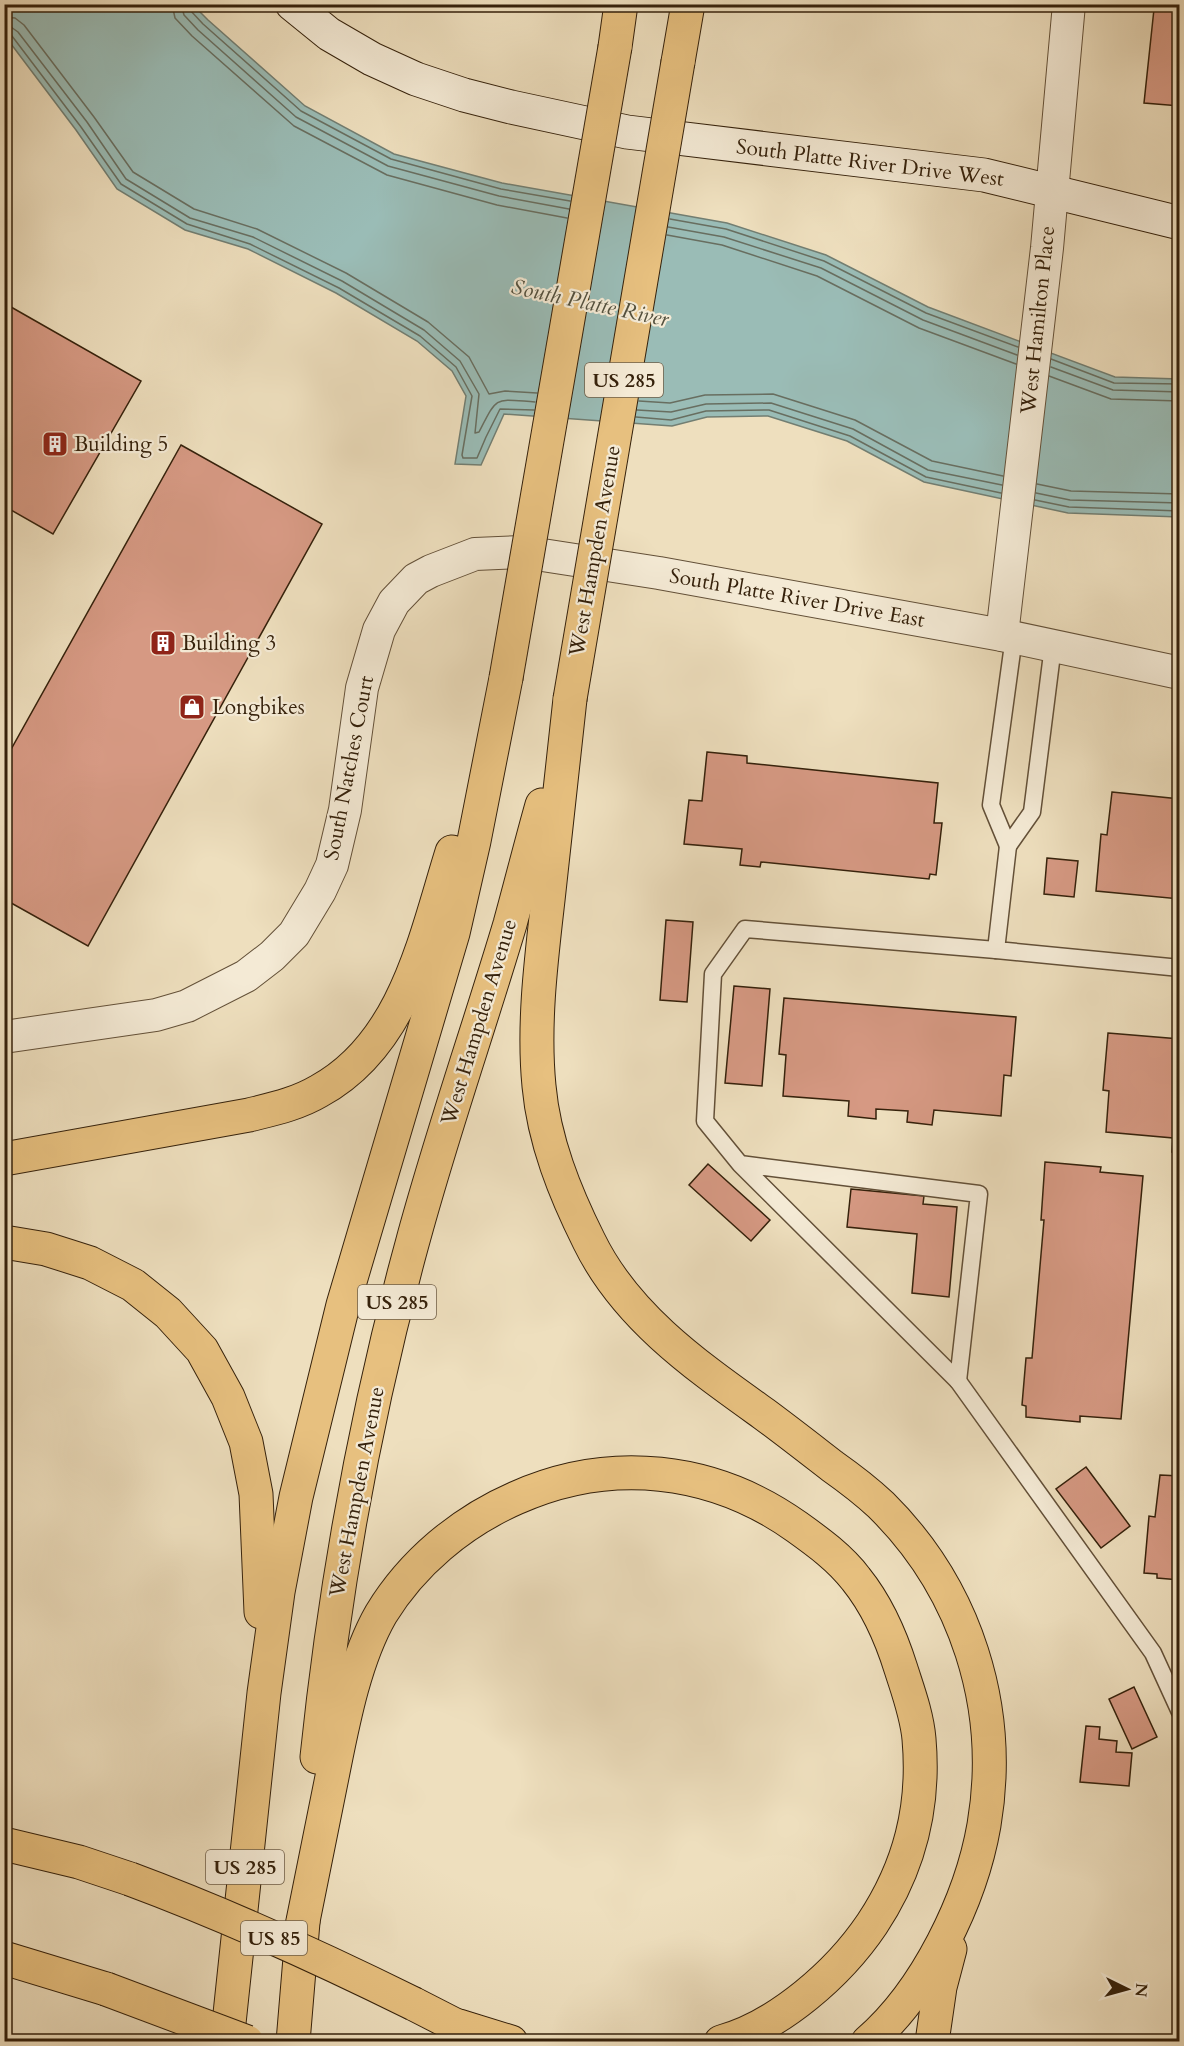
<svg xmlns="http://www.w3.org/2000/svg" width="1184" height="2046" font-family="Cardo,serif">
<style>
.water{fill:#9abcb6;stroke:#727e72;stroke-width:1.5}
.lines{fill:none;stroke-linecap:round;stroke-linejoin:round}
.shore{stroke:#686e60;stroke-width:1.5}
.building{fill:#d69983;stroke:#35210b;stroke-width:1.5}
.lane-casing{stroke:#635038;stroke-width:19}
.street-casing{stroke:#635038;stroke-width:34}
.secondary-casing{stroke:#35210b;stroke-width:35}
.highway-casing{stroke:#35210b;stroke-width:35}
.lane{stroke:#f4ead5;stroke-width:16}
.street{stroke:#f4ead5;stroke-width:32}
.secondary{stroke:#f4ead5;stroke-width:33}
.highway{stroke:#e7c07f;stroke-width:33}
.highway-bridge-casing{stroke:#35210b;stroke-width:35;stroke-linecap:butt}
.highway-bridge{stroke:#e7c07f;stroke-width:33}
.labels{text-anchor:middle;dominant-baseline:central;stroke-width:4.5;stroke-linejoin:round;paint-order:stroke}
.shield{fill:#f4ead5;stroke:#6e5d48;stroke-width:1.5}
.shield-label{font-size:20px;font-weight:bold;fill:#35210b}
.street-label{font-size:21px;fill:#35210b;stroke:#f4ead5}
.poi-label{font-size:21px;fill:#35210b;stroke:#f4ead5;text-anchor:start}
.water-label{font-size:22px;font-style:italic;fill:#53503e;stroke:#f4ead5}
</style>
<rect width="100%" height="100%" fill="#eedfbe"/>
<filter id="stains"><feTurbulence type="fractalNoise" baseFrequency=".00333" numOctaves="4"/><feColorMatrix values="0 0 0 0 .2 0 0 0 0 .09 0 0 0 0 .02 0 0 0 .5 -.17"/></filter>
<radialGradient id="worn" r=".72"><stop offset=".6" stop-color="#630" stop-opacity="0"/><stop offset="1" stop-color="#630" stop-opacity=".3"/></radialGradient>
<polygon class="water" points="5,5 193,5 208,20 305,106 394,154 502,183 727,223 826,255 928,307 1115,377 1179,379 1179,517 1068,513 924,482 847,441 768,416 707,417 672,426 504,414 481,465 455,464 466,396 452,371 417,341 336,293 248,249 185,230 117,189 76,130 5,36"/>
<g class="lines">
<g class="shore">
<polyline points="172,4 175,18 192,36 294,126 387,175 497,205 567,218"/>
<polyline points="181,4 184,15 198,30 296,117 388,166 499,196 569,209"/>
<polyline points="189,4 190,10 203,24 301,111 391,159 501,189 570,201"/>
<polyline points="4,17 15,18 24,25 94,117 133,172 194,209 257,229 346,273 428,322 469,357 489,394 505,391 537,393"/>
<path d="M4,26L11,27L18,32L87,122L126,179L190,218L253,237L342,281L424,330L460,361L479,394L475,433L479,432C498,395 494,399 535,402"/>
<polyline points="4,33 12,36 81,127 121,184 187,224 250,244 339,288 420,336 456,367 472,396 462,455 463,458 477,458 486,437 500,409 534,410"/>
<polyline points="670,219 726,229 824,261 926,313 1018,347"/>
<polyline points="668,227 724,237 821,268 923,320 1017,355"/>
<polyline points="667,235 722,245 817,276 919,328 1016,364"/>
<polyline points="1051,359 1114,383 1180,384"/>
<polyline points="1051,367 1113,390 1180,392"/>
<polyline points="1049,376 1111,399 1180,401"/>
<polyline points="639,401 670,403 705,395 773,394 855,420 932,461 1003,476"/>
<polyline points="637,410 671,412 706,404 771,403 853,429 928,470 1002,485"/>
<polyline points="636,417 671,420 706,411 769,410 850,436 926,477 1001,493"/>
<polyline points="1037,484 1071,491 1180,494"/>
<polyline points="1036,493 1070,500 1180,503"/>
<polyline points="1035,500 1069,507 1180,511"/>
</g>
</g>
<g class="building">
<polygon points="1154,9 1180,12 1180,106 1144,103"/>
<polygon points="4,303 141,381 53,534 4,506"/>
<polygon points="181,445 322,524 88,946 4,899 4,762"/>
<polygon points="707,752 747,756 747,763 938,783 934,823 942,823 936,875 930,874 929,879 761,862 760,867 740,865 742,849 684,844 689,800 702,801"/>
<polygon points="1112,792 1180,799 1180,899 1096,891 1101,834 1107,835"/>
<polygon points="1047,858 1078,861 1074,897 1044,894"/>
<polygon points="666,920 693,922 687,1002 660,1000"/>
<polygon points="734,986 770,989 762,1086 725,1083"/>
<polygon points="784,998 1016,1017 1011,1076 1004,1075 1001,1116 934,1110 932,1125 907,1122 908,1111 876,1109 876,1119 848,1116 849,1101 783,1096 786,1055 779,1054"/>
<polygon points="1108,1033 1180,1039 1180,1153 1172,1152 1173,1138 1106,1132 1109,1091 1103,1090"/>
<polygon points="1045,1162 1101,1167 1100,1172 1143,1176 1121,1419 1080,1416 1080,1422 1026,1417 1026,1406 1022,1405 1026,1358 1032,1358 1044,1220 1041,1220"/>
<polygon points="708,1164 770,1220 751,1241 689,1185"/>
<polygon points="851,1189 924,1196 923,1204 957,1207 949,1297 912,1293 917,1234 847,1227"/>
<polygon points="1086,1467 1130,1526 1101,1548 1056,1489"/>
<polygon points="1160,1475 1180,1476 1180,1580 1157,1578 1157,1574 1144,1573 1149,1516 1155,1517"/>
<polygon points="1134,1687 1157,1737 1132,1749 1109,1699"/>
<polygon points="1086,1726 1100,1727 1099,1739 1117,1741 1116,1752 1132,1753 1129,1786 1080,1782"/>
</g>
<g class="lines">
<g class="lane-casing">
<g id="lane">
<polyline points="1014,637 991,805 1008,846 1032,812 1053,646"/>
<polyline points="1008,846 996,950 1180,968"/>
<polyline points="740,1164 958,1381 979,1194 740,1164 705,1121 713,974 745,929 996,950"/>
<polyline points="958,1381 1153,1653 1180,1712"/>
</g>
</g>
<g class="street-casing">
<g id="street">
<polyline points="1002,635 1047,248 1069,4"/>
<polyline points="4,1037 156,1015 187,1006 246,976 272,956 294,934 320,891 332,865 345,810 362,688 379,630 394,602 416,579 431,571 475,554 523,552 659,573 1002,635 1180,673"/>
</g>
</g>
<g class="secondary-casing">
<polyline id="secondary" points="292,4 329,34 372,59 416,79 464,95 511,107 627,132 984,175 1180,223"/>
</g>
<g class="highway-casing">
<g id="highway">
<polyline points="615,47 621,4"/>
<polyline points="678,62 688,4"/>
<path d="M570,699C563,766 555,833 548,900C541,961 533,1025 539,1086C544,1141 565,1193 589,1241C626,1317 697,1366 764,1414C787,1431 810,1449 832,1466C849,1478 866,1491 881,1505C966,1589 1004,1707 984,1825C971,1900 926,1992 868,2042"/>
<path d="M4,1159L249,1115C273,1109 297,1104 319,1091C405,1044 425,938 452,852"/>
<polyline points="4,1242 46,1249 90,1263 133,1285 168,1313 202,1350 228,1397 246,1442 256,1494 261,1612"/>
<path d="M317,1757C335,1584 366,1412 412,1244C441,1136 478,1031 510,924C521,884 531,844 542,805"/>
<polyline points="4,1844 79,1862 130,1879"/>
<path d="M303,1921C313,1872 323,1822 333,1772C343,1722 355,1659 381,1614C412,1563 461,1522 516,1498C610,1456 713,1467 797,1527C818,1542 840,1558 856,1579C877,1605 891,1637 901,1669C908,1691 917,1715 919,1739C925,1807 910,1867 872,1924C839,1973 779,2026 721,2042"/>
<polyline points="4,1958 106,1989"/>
<polyline points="414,2004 455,2025 479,2042"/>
<polyline points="459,2026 511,2042"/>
<polyline points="227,2042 264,1693 278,1592 296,1497 343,1305 453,933 474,841 506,678"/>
<polyline points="293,2042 303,1922"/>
<polyline points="932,2042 940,1987 950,1949"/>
</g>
</g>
<use href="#lane" class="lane"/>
<use href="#street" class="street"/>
<use href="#secondary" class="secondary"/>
<use href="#highway" class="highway"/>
<g class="highway-bridge-casing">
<g id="highway-bridge">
<polyline points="506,678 615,47"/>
<polyline points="570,699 678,62"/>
<path d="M130,1879C227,1915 321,1958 414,2004"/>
<polyline points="106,1989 247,2042"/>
</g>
</g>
<use href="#highway-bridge" class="highway-bridge"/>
</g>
<defs>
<g id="building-square" transform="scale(1.35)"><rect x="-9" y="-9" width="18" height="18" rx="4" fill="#8f2418" stroke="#f4ead5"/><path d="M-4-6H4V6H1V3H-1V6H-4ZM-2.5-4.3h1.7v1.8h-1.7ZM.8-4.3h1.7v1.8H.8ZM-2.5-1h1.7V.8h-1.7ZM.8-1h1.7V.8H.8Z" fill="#fff"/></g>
<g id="shop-square" transform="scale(1.35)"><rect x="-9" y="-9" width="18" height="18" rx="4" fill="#8f2418" stroke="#f4ead5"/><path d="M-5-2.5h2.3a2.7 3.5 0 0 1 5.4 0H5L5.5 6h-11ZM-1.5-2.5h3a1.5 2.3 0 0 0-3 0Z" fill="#fff"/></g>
</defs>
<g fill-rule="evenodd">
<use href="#building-square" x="55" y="444"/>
<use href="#building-square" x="163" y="643"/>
<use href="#shop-square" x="192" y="707"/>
</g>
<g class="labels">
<g class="shield">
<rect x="585" y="363" width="78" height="34" rx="4.5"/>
<rect x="358" y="1285" width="78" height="34" rx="4.5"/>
<rect x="206" y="1850" width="78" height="34" rx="4.5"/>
<rect x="241" y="1921" width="66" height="34" rx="4.5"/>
</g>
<g class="shield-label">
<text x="624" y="380">US 285</text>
<text x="397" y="1302">US 285</text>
<text x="245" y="1867">US 285</text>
<text x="274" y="1938">US 85</text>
</g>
<g class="street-label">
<text transform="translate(870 163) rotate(7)">South Platte River Drive West</text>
<text transform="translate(1038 320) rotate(-84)">West Hamilton Place</text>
<text transform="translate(595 551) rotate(-80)">West Hampden Avenue</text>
<text transform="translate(797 598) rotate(10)">South Platte River Drive East</text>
<text transform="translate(349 768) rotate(-79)">South Natches Court</text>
<text transform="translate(479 1022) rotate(-73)">West Hampden Avenue</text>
<text transform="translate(357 1492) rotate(-79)">West Hampden Avenue</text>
</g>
<g class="poi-label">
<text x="74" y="444">Building 5</text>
<text x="182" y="643">Building 3</text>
<text x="212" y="707">Longbikes</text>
</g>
<g class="water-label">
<text transform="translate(590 303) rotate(12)">South Platte River</text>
</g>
</g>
<rect width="1184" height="2046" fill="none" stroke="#eedfbe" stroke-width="24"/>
<rect x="6" y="6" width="1172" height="2034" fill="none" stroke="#35210b" stroke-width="3"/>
<rect x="12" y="12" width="1160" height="2022" fill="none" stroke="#35210b" stroke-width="1.5"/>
<g transform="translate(1127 1989) rotate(95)" stroke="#f4ead5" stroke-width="4.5" paint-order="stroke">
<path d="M0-4.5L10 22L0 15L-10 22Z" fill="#35210b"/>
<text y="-9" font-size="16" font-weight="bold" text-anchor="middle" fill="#35210b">N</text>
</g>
<rect width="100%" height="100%" filter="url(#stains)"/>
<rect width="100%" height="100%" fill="url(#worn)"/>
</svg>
